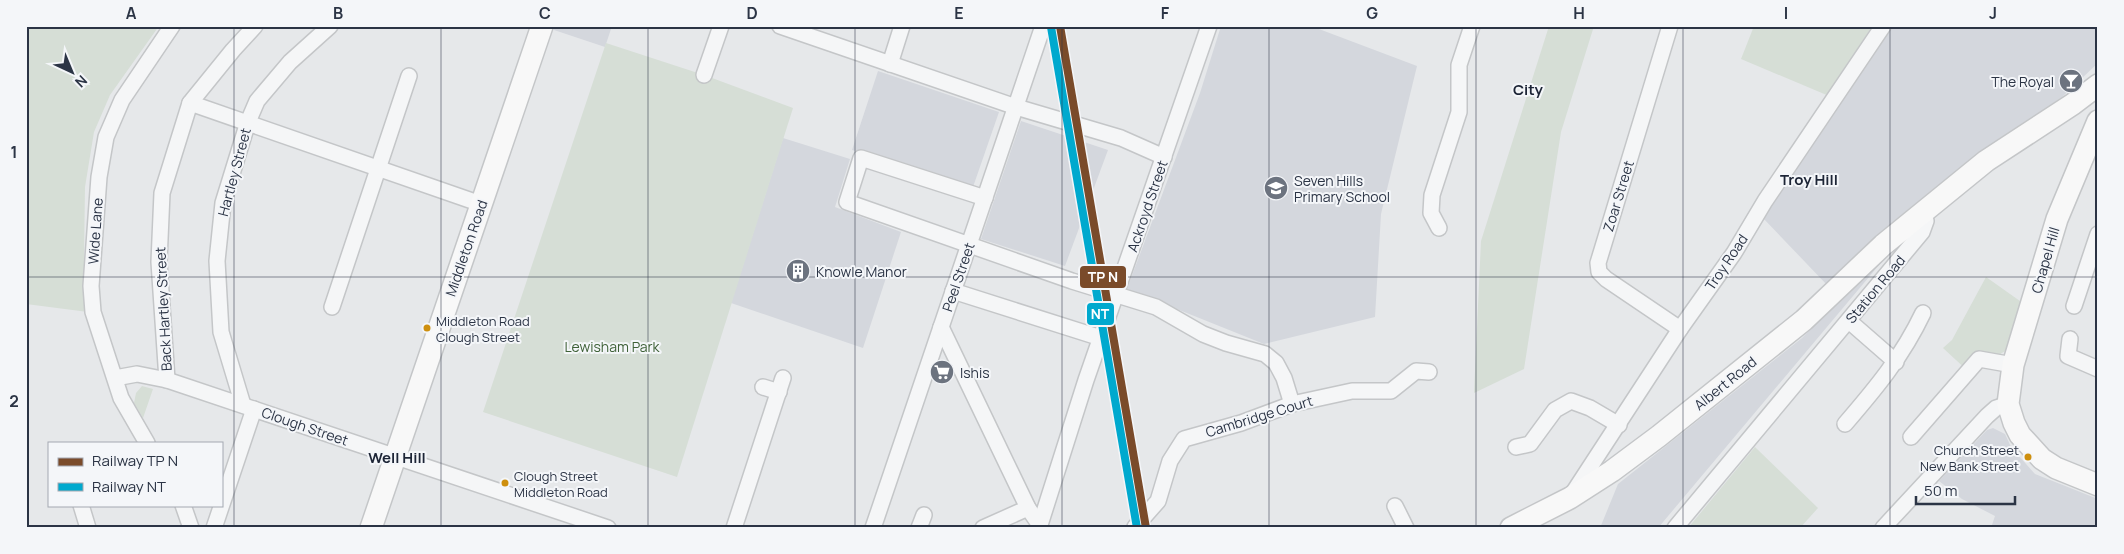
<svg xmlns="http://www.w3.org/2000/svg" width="2124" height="554" font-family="Manrope,sans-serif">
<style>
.built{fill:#d4d7dd}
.green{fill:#d6ded6}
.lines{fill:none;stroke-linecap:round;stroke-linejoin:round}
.street-casing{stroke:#c4c6c8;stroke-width:18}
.secondary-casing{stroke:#c4c6c8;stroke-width:24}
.street{stroke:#f5f6f7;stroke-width:15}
.secondary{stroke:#f8f8f8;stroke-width:21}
.rail-1-casing{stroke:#f4f6f9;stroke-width:11}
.rail-2-casing{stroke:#f4f6f9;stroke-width:11}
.rail-1{stroke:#7a4b2a;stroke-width:8}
.rail-2{stroke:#00a9ce;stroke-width:8}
.grid{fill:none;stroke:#2b3445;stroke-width:1;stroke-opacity:0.55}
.bus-dot{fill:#ce8f0e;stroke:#f4f6f9;stroke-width:2}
.labels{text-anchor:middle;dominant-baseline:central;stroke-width:4;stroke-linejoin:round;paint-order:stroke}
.bus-label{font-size:13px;fill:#2b3445;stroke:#f4f6f9;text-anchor:start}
.poi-label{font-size:14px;fill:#2b3445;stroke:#f4f6f9;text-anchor:start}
.street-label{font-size:14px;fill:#2b3445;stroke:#f4f6f9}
.park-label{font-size:14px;fill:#3f6138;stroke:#f4f6f9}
.neighbourhood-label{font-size:15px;font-weight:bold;fill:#1d2536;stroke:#f4f6f9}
.line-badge{stroke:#f4f6f9;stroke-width:2}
.badge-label{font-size:14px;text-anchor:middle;font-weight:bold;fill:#fff}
.neatline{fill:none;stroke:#2b3445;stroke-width:2}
.grid-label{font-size:16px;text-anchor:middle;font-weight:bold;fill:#2b3445}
</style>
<rect width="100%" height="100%" fill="#e6e8ea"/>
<g class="built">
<polygon points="555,26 612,26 605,47 554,30"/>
<polygon points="1221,26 1311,26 1417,66 1381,214 1375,317 1264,344 1127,289 1200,93"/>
<polygon points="1892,26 2098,26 2098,63 2062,97 1964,166 1828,286 1763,218"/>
<polygon points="878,71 999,112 973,187 910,166 852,150"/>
<polygon points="1021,121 1108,150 1065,266 981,239"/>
<polygon points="783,138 850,159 835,207 901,232 863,348 731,303"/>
<polygon points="1888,251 1890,252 1658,528 1600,528 1618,484 1802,338"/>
<polygon points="1993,428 2005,434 2011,447 2035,474 2098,499 2098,528 1991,528 1995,516 1962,499 1939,481 1987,430"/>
</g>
<g class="green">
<polygon points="26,26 159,26 110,95 94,132 85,187 84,256 88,312 26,304"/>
<polygon points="1549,26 1594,26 1561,132 1524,369 1474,393 1481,241"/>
<polygon points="1754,26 1872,26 1829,96 1741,59"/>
<polygon points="606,43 704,75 793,108 677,477 483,412"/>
<polygon points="1986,277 2027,306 2014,346 1969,372 1943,348 1952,340"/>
<polygon points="142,386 153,389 143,418 134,403 136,393"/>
<polygon points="1755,447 1818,508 1800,528 1688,528"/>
</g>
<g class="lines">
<g class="street-casing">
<g id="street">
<polyline points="780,26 1016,107 1121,138 1164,157"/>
<polyline points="1670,26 1598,263 1599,272 1606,279 1680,329"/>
<polyline points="890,64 902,26"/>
<polyline points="704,75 721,26"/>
<polyline points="190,103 481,204"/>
<polyline points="985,198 861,158 847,202 1072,281 1156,307 1203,334 1226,343 1265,354 1276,363 1284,378 1292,404"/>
<polyline points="1439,228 1431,213 1432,195 1459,112 1459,65 1472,26"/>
<polyline points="953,291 1101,338"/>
<polyline points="2074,306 2098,234"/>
<polyline points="332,307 409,76"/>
<polyline points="1849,321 1896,362"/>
<polyline points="941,327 1028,508 1039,524"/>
<polyline points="2070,339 2068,356 2098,369"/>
<polyline points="115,378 137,374 167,380 608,528"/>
<polyline points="167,380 159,262 162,193 190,103 233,50 255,26"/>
<polyline points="763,387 779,392"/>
<polyline points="243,405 221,332 217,261 223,203 248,122 257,101 290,62 330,26"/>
<path d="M1845,424C1876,388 1902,357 1923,313"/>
<polyline points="1911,437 1979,359 2013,365"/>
<polyline points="147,443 121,398 93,312 91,286 99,177 106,137 122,100 172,26"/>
<polyline points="1516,447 1530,444 1555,410 1571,401 1590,408 1619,425"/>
<polyline points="1573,493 1680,329 1734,253 1765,201 1883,26"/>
<polyline points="81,505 88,528"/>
<polyline points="183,505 191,528"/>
<polyline points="1395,506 1406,528"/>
<polyline points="1135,527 1158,501 1170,461 1184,439 1241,423 1292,404 1352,391 1391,391 1416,371 1429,372"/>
<polyline points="214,528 254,409"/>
<polyline points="734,528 783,378"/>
<polyline points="873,528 1043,26"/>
<polyline points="919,528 924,515"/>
<polyline points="983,528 1028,508"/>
<polyline points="1039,528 1086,380 1209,26"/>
<polyline points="1675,528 1922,232 1926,221 1922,214"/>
<polyline points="1883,528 1987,416 1996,408 2008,404"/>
</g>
</g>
<g class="secondary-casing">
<g id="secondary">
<polyline points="2098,121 2057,219 2013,365 2008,404 2014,423 2020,435 2042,459 2056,468 2098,485"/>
<polyline points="371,528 542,26"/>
<polyline points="1511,528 1570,498 1612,471 1659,436 1804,320 1883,245 1986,161 2073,104 2098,85"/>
</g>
</g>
<use href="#street" class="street"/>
<use href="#secondary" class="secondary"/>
<g class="rail-1-casing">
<polyline id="rail-1" points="1060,26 1146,528"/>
</g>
<g class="rail-2-casing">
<polyline id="rail-2" points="1051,27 1137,528"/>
</g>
<use href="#rail-1" class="rail-1"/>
<use href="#rail-2" class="rail-2"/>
</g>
<path class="grid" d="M234,26V528M441,26V528M648,26V528M855,26V528M1062,26V528M1269,26V528M1476,26V528M1683,26V528M1890,26V528M26,277H2098"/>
<defs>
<g id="bar-disc" transform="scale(1.25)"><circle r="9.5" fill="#6c737f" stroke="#f4f6f9"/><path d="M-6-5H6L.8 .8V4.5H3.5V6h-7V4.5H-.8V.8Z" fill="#fff"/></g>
<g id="school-disc" transform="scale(1.25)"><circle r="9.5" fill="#6c737f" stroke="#f4f6f9"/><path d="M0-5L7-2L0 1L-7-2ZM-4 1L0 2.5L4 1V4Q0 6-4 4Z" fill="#fff"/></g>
<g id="building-disc" transform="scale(1.25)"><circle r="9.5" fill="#6c737f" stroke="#f4f6f9"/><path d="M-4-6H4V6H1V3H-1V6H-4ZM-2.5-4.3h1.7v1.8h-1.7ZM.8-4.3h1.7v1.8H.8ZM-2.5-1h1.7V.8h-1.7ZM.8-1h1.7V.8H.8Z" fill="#fff"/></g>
<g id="supermarket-disc" transform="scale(1.25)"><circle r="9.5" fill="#6c737f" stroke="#f4f6f9"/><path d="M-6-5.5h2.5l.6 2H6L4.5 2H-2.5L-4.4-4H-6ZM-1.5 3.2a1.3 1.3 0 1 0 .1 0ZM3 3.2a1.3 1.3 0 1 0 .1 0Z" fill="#fff"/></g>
</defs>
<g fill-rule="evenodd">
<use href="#bar-disc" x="2071" y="81"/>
<use href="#school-disc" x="1276" y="188"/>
<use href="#building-disc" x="798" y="271"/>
<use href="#supermarket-disc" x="942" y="372"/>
</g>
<g class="bus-dot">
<circle cx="427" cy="328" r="4.5"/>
<circle cx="2028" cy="457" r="4.5"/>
<circle cx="505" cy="483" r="4.5"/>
</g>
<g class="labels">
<g class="bus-label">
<text x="436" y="321">Middleton Road<tspan x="436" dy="16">Clough Street</tspan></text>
<text x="2019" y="450" text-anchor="end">Church Street<tspan x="2019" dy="16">New Bank Street</tspan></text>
<text x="514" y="476">Clough Street<tspan x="514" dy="16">Middleton Road</tspan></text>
</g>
<g class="poi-label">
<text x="2054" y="81" text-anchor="end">The Royal</text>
<text x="1294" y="180">Seven Hills<tspan x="1294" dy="16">Primary School</tspan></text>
<text x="816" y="271">Knowle Manor</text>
<text x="960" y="372">Ishis</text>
</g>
<g class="street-label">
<text transform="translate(234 172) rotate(-75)">Hartley Street</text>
<text transform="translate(1618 196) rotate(-73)">Zoar Street</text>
<text transform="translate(1147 206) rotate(-71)">Ackroyd Street</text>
<text transform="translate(95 231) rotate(-86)">Wide Lane</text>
<text transform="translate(466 248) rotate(-71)">Middleton Road</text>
<text transform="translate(2045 260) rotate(-74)">Chapel Hill</text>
<text transform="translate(1726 262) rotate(-56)">Troy Road</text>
<text transform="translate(958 277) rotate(-71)">Peel Street</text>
<text transform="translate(1875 289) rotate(-50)">Station Road</text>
<text transform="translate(163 309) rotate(-93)">Back Hartley Street</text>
<text transform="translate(1725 383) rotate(-39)">Albert Road</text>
<text transform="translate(1259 416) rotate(-17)">Cambridge Court</text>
<text transform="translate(305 426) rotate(19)">Clough Street</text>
</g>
<g class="park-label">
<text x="612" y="346">Lewisham Park</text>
</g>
<g class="neighbourhood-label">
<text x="1528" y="89">City</text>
<text x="1809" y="179">Troy Hill</text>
<text x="397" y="457">Well Hill</text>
</g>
</g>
<g class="line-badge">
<rect x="1079" y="265" width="48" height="24" rx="5" fill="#7a4b2a"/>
<rect x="1086" y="302" width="29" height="24" rx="5" fill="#00a9ce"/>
</g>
<g class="badge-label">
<text x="1103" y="282">TP N</text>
<text x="1100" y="319">NT</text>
</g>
<rect width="2124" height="554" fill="none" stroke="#f4f6f9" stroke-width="55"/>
<rect x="48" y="442" width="175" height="65" fill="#f4f6f9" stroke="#a4a8b1"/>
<rect x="58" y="458" width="25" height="8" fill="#7a4b2a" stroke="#a4a8b1"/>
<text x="92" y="466" font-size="15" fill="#2b3445">Railway TP N</text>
<rect x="58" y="483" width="25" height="8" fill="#00a9ce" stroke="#a4a8b1"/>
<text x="92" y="492" font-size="15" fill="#2b3445">Railway NT</text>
<g transform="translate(72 72) rotate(136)" stroke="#f4f6f9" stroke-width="4" paint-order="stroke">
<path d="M0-4L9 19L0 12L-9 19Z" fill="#2b3445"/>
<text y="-8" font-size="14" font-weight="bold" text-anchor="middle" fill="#2b3445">N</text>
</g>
<path d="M1916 496v8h99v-8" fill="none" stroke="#2b3445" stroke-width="2.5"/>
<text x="1924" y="496" font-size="15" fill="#2b3445" stroke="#f4f6f9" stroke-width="4" paint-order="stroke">50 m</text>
<rect x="28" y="28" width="2068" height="498" class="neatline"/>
<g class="grid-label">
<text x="131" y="19">A</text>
<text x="338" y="19">B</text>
<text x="545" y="19">C</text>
<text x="752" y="19">D</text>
<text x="959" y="19">E</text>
<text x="1165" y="19">F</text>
<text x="1372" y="19">G</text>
<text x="1579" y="19">H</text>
<text x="1786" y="19">I</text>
<text x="1993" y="19">J</text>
<text x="14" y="158">1</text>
<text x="14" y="407">2</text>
</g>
</svg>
